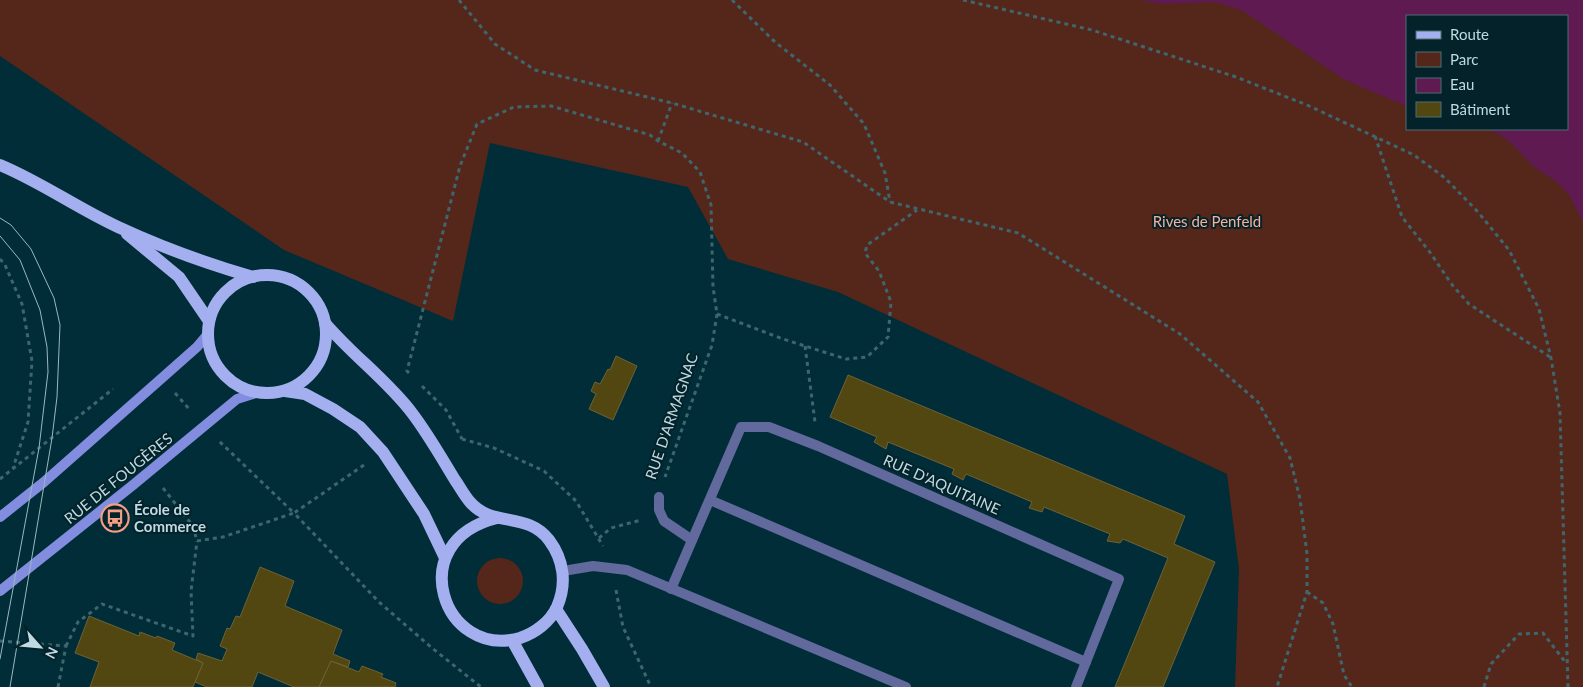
<svg xmlns="http://www.w3.org/2000/svg" width="1583" height="687" font-family="Lato,sans-serif">
<style>
.green{fill:#55271a;fill-rule:evenodd}
.water{fill:#5f1a52}
.building{fill:#534711;stroke:#6c6237}
.lines{fill:none;stroke-linecap:round;stroke-linejoin:round}
.path{stroke:#3f666f;stroke-width:3;stroke-dasharray:4 4;stroke-linecap:butt}
.lane{stroke:#61699d;stroke-width:10}
.street{stroke:#61699d;stroke-width:10}
.secondary{stroke:#828de0;stroke-width:10}
.primary{stroke:#a4afef;stroke-width:12}
.tram{stroke:#9ab8c1;stroke-width:1}
.labels{text-anchor:middle;dominant-baseline:central;stroke-width:4;stroke-linejoin:round;paint-order:stroke}
.park-label{font-size:15px;fill:#f9b09b;stroke:#042229}
.street-label{font-size:15px;fill:#bfdae2;stroke:#042229}
.poi-label{font-size:15px;font-weight:bold;fill:#bfdae2;stroke:#042229;text-anchor:start}
</style>
<rect width="100%" height="100%" fill="#002d37"/>
<g class="green">
<path d="M0,0H1583V687H1235L1239,569L1227,474L838,292L728,259L688,187L490,143L453,321L284,250L0,56ZM1407,16H1567V129H1407Z"/>
<circle cx="500" cy="581" r="23"/>
</g>
<polygon class="water" points="1140,0 1583,0 1583,222 1569,195 1558,183 1534,167 1511,143 1502,136 1486,129 1567,129 1567,16 1407,16 1407,106 1361,87 1342,78 1243,11 1216,2 1163,4"/>
<g class="building">
<polygon points="616,356 637,366 613,420 589,409 596,394 591,391 595,382 600,384 608,369 610,370"/>
<polygon points="848,375 1185,516 1174,544 1215,562 1163,687 1115,687 1168,558 1123,539 1120,543 1107,541 1110,534 1044,507 1042,512 1029,508 1032,502 966,474 963,480 952,474 954,469 888,442 886,449 874,442 877,437 830,417"/>
<polygon points="260,567 294,581 285,606 342,630 333,654 350,661 348,667 331,661 319,687 294,687 258,672 252,687 207,687 195,682 203,663 196,659 198,653 222,661 227,649 220,646 227,628 230,629 236,616 240,617"/>
<polygon points="89,616 139,636 140,632 156,638 157,636 175,643 172,650 203,663 193,687 90,687 99,662 75,653"/>
<polygon points="331,661 359,672 362,666 383,674 381,677 396,683 395,687 319,687"/>
</g>
<g class="lines">
<g class="path">
<polyline points="459,0 495,44 535,70 672,103 803,142 890,202 1018,233 1180,334 1258,402 1290,458 1300,499 1307,554 1307,592 1277,687"/>
<polyline points="732,0 775,42 830,85 864,124 885,173 890,202"/>
<polyline points="963,0 1092,30 1236,77 1307,105 1414,155 1445,178 1478,212 1509,250 1539,309 1551,358 1560,413 1568,687"/>
<polyline points="1375,136 1402,217 1429,251 1453,286 1469,304 1550,357"/>
<polyline points="658,141 672,103"/>
<polyline points="0,259 5,265 22,304 32,361 28,422 13,468"/>
<polyline points="717,314 783,339 846,359 867,357 888,337 891,302 879,271 865,253 867,245 917,210"/>
<polyline points="805,346 815,422"/>
<polyline points="409,373 407,371 460,166 477,124 514,107 551,106 650,135 658,141 682,153 700,172 711,205 713,287 717,314 712,345 665,477"/>
<polyline points="422,386 446,410 462,439"/>
<polyline points="175,393 191,411"/>
<polyline points="462,439 494,448 544,471 576,501 603,546"/>
<polyline points="364,465 294,513 379,602 432,648 481,687"/>
<polyline points="0,479 113,389"/>
<polyline points="163,488 193,526 197,541 223,537 294,513 219,441"/>
<polyline points="599,538 611,528 641,520"/>
<polyline points="616,590 623,627 651,687"/>
<polyline points="1307,592 1323,603 1333,624 1344,675 1352,687"/>
<polyline points="0,641 66,646 58,687"/>
<polyline points="66,646 78,622 102,604 193,636 191,591 197,541"/>
<polyline points="1484,687 1491,664 1519,634 1543,633 1566,663"/>
</g>
<g class="lane">
<polyline points="659,497 659,510 664,521 692,540"/>
<polyline points="710,500 1086,662"/>
<polyline points="671,589 741,427 769,427 818,446 1119,579 1076,687"/>
</g>
<polyline class="street" points="563,571 593,566 627,570 906,687"/>
<g class="secondary">
<polyline points="0,517 44,482 162,378 197,347 208,334"/>
<polyline points="0,591 133,485 237,399 256,393"/>
</g>
<g class="primary">
<path d="M0,165C41,182 77,208 118,227C161,247 208,264 253,277"/>
<polyline points="127,234 179,277 209,321"/>
<circle cx="267" cy="334" r="59"/>
<path d="M325,323C352,355 387,380 412,413C428,434 441,457 455,480C460,487 464,495 470,502C492,528 527,511 549,540C564,560 567,584 557,607C550,622 535,633 520,638C443,660 402,541 497,518"/>
<polyline points="285,391 305,394 333,409 360,427 383,452 424,514 445,558"/>
<polyline points="556,609 582,649 604,687"/>
<polyline points="512,640 538,687"/>
</g>
<g class="tram">
<polyline points="0,218 11,225 31,249 54,298 60,325 57,397 52,438 10,687"/>
<polyline points="0,236 20,260 40,310 47,347 48,372 39,448 0,659"/>
</g>
</g>
<defs>
<g id="bus-ring" transform="scale(1.4375)"><circle r="9.5" fill="#042229" stroke="#f49e86" stroke-width="1.5"/><path d="M-5-6H5V4H4V6H2V4H-2V6H-4V4H-5ZM-3.5-4V0h7V-4ZM-3.5 1.2v1.5H-2V1.2ZM2 1.2v1.5H3.5V1.2Z" fill="#f49e86"/></g>
</defs>
<g fill-rule="evenodd">
<use href="#bus-ring" x="115" y="518"/>
</g>
<g class="labels">
<g class="park-label">
<text x="1207" y="221">Rives de Penfeld</text>
</g>
<g class="street-label">
<text transform="translate(671 416) rotate(-71)">RUE D'ARMAGNAC</text>
<text transform="translate(118 478) rotate(-39)">RUE DE FOUGÈRES</text>
<text transform="translate(942 484) rotate(24)">RUE D'AQUITAINE</text>
</g>
<g class="poi-label">
<text x="134" y="509">École de<tspan x="134" dy="17">Commerce</tspan></text>
</g>
</g>
<rect x="1406" y="15" width="162" height="115" fill="#042229" stroke="#4f6c73"/>
<rect x="1416" y="31" width="25" height="8" fill="#a4afef" stroke="#4f6c73"/>
<text x="1450" y="40" font-size="15" fill="#bfdae2">Route</text>
<rect x="1416" y="52" width="25" height="15" fill="#55271a" stroke="#4f6c73"/>
<text x="1450" y="65" font-size="15" fill="#bfdae2">Parc</text>
<rect x="1416" y="78" width="25" height="15" fill="#5f1a52" stroke="#4f6c73"/>
<text x="1450" y="90" font-size="15" fill="#bfdae2">Eau</text>
<rect x="1416" y="102" width="25" height="15" fill="#534711" stroke="#4f6c73"/>
<text x="1450" y="115" font-size="15" fill="#bfdae2">Bâtiment</text>
<g transform="translate(40 647) rotate(117)" stroke="#042229" stroke-width="4" paint-order="stroke">
<path d="M0-4L9 19L0 12L-9 19Z" fill="#bfdae2"/>
<text y="-8" font-size="14" font-weight="bold" text-anchor="middle" fill="#bfdae2">N</text>
</g>
</svg>
